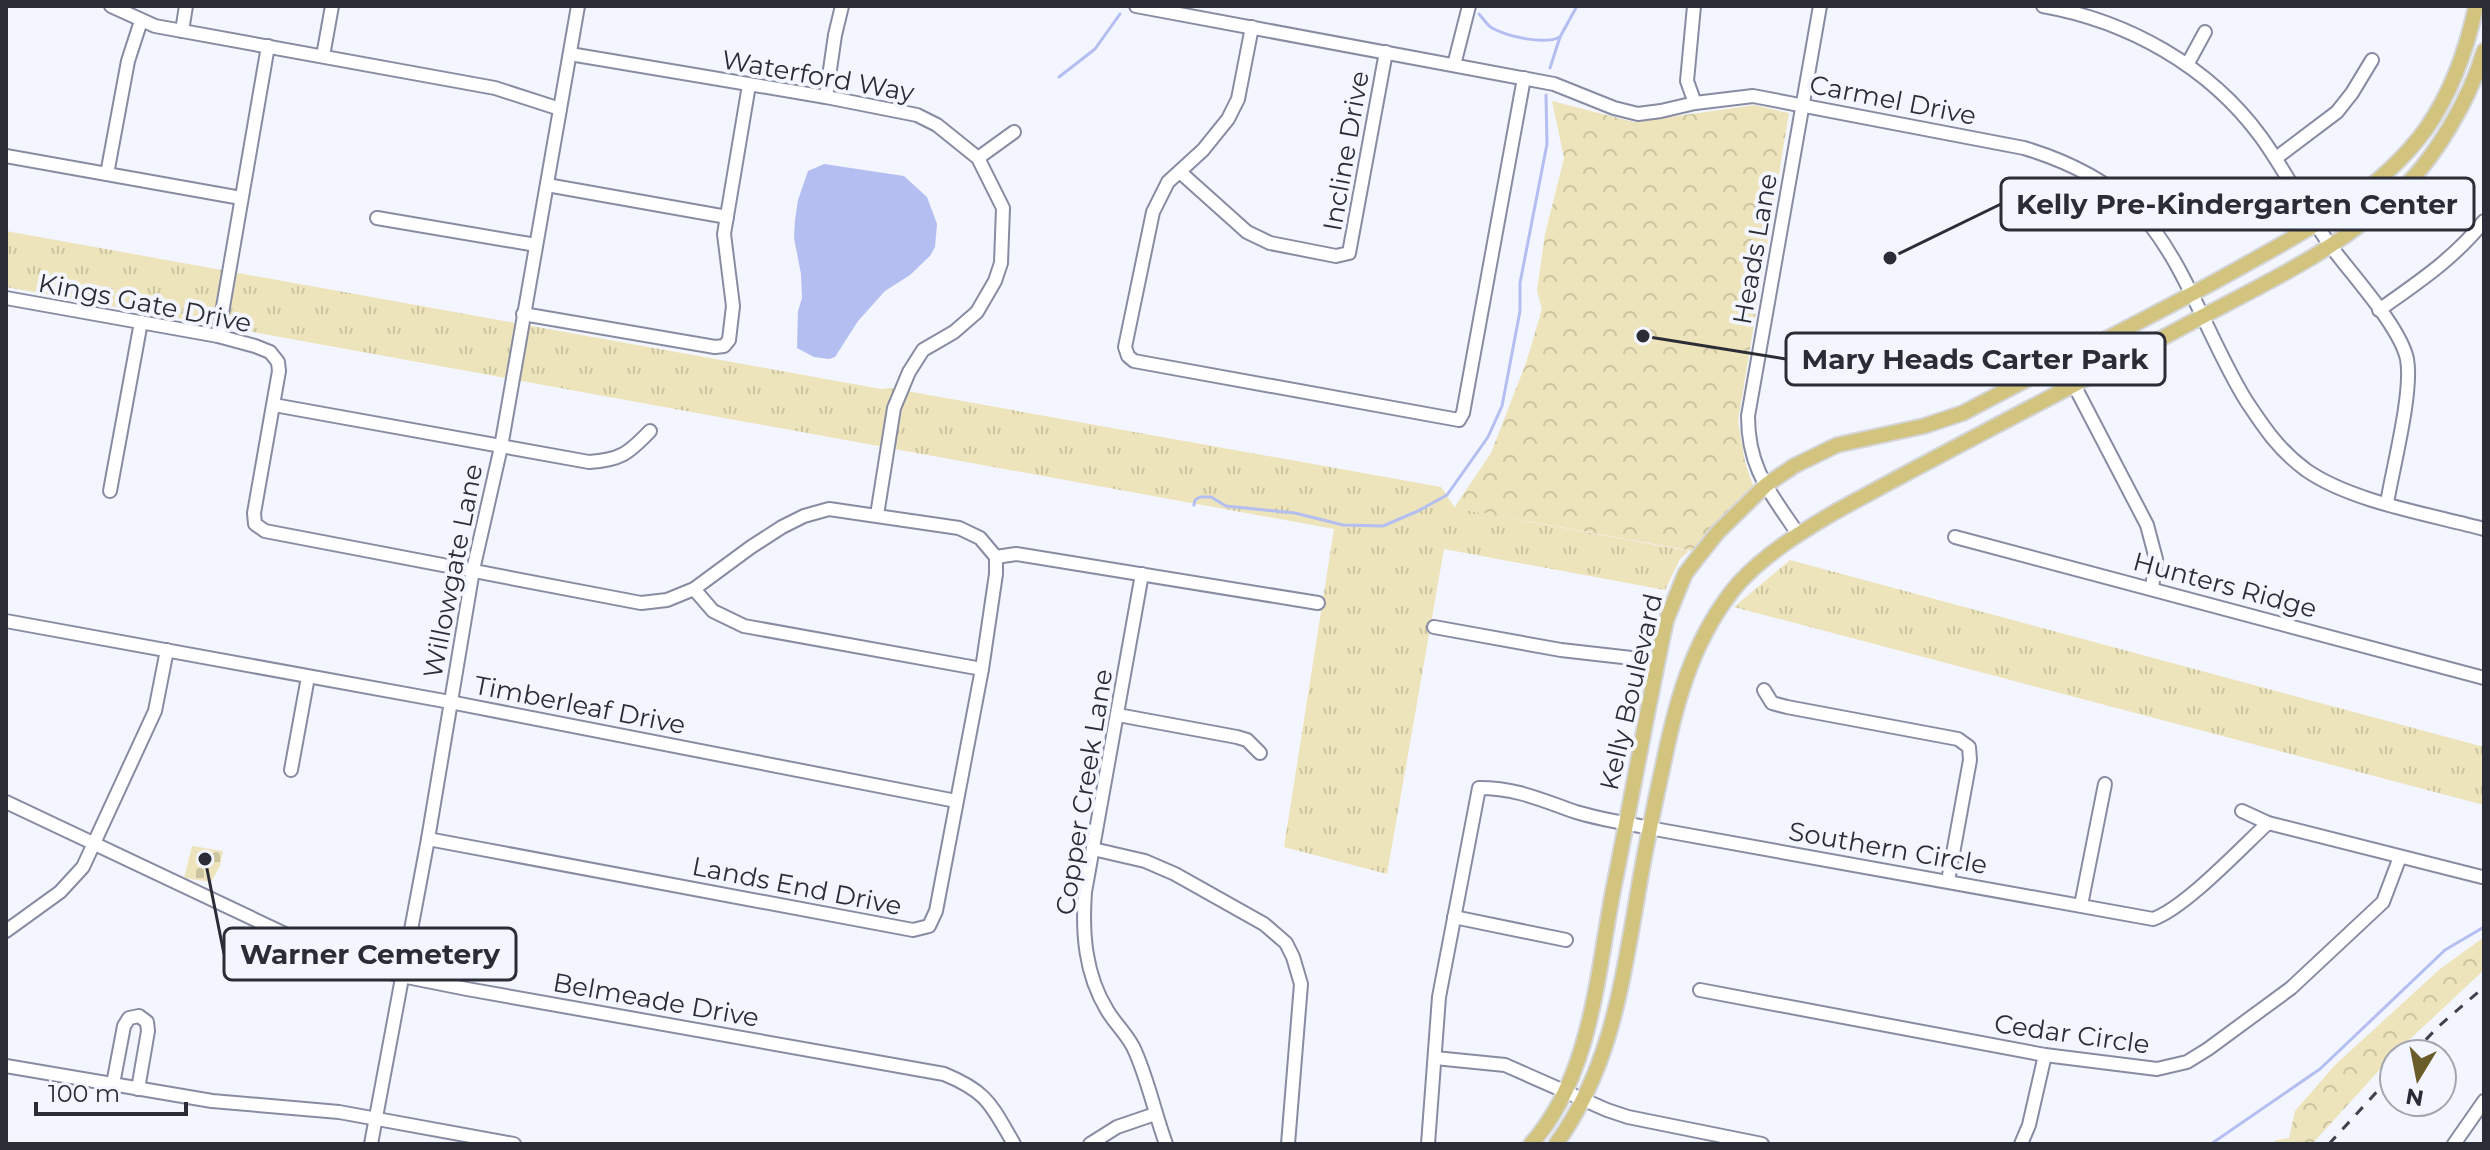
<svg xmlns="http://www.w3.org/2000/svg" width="2490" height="1150" font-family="Montserrat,sans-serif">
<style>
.grass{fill:url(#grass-tufts)}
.forest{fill:url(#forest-crowns)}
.cemetery{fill:url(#cemetery-stones)}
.water{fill:#b4bef1}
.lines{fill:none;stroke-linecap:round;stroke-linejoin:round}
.stream{stroke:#b4bef1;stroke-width:3}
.minor-casing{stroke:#878ca3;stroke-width:16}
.major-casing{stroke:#d4d5d7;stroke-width:18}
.minor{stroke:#fff;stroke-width:12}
.major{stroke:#d2c37f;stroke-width:14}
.rail{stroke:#3f414b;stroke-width:3;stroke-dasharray:10 10;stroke-linecap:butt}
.labels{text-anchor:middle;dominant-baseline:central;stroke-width:8;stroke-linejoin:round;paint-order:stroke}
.street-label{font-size:26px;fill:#2a2c36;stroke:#f3f5ff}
.leader{fill:none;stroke:#2a2c36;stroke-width:3}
.callout-dot{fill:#2a2c36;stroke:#f3f5ff;stroke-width:3}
.callout{fill:#f3f5ff;stroke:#2a2c36;stroke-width:3}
.callout-label{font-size:28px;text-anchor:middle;font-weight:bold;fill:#2a2c36}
</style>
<defs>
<pattern id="grass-tufts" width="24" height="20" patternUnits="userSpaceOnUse" patternTransform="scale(2)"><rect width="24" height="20" fill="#ede4bb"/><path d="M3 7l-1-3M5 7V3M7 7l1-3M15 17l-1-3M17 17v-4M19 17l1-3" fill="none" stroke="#cbc4a1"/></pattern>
<pattern id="forest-crowns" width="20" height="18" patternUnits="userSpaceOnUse" patternTransform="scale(2)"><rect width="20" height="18" fill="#ede4bb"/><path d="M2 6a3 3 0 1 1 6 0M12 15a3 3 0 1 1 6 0" fill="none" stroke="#cbc4a1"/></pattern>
<pattern id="cemetery-stones" width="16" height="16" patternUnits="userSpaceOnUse" patternTransform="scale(2)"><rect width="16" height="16" fill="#ede4bb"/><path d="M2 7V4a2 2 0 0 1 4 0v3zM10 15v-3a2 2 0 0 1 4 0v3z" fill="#cbc4a1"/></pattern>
</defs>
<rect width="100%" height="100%" fill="#f3f5ff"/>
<g class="grass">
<polygon points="6,231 881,389 890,388 1441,487 1455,508 1689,551 1680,559 1665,590 1444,549 1387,874 1284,847 1334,529 6,287"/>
<polygon points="1790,560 2484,747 2484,805 1734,607"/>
</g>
<g class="forest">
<polygon points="1552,101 1634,122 1755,105 1789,113 1738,421 1745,462 1754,488 1698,552 1454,508 1491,453 1526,363 1542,309 1537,291 1545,234 1564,158"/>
<polygon points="2484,937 2484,970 2394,1054 2312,1144 2273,1144 2276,1140 2289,1138 2295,1111 2335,1065 2440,969"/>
</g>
<polygon class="cemetery" points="192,846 223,851 220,866 211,882 184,878"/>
<polygon class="water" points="824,164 904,176 927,197 937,224 935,247 930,256 910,275 885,291 858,321 835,357 829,359 814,357 797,348 798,311 802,298 801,274 794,238 795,220 798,200 808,171"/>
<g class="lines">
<g class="stream">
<path d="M1479,14C1483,18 1487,25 1492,28C1509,37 1544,45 1560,37"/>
<polyline points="1550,68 1560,37 1577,6"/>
<polyline points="1059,77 1095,49 1120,14"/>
<polyline points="1194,505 1195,500 1200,497 1211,497 1226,506 1295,513 1343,525 1383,526 1418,511 1447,495 1488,437 1502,406 1520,311 1520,283 1547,144 1546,95"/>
<polyline points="2211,1144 2320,1069 2445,950 2484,927"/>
</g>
<g class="minor-casing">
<g id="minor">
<polyline points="111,6 155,26 495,88 560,109"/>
<path d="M1136,6L1554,84L1614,108L1638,114L1661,111L1695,103L1753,96L2024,148C2064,160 2103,178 2135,208C2182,253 2210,344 2247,402C2265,429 2279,450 2306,470C2352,502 2429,514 2484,529"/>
<polyline points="1694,6 1687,81 1695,103"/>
<path d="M2043,6C2128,21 2209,66 2261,137C2287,173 2306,213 2333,249C2353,276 2400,327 2407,359C2413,392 2393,467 2387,503"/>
<polyline points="1252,27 1238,99 1228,119 1203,150 1168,182 1153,212 1125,347 1128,356 1134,361 1459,420 1463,413 1524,78"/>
<polyline points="182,31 186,6"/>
<polyline points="570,54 826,97 917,115 937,125 978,158 1003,208 1001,263 995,281 977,312 954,332 923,350 909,372 894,408 877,515"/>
<polyline points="323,56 332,6"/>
<polyline points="1454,65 1469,6"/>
<polyline points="2187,65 2205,32"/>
<polyline points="826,97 835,35 842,6"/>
<polyline points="6,156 241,198"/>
<polyline points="978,158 1014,132"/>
<polyline points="2276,158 2337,112 2352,93 2372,60"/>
<polyline points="1180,172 1247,232 1270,243 1336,256 1349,253 1386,52"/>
<polyline points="107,174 128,61 141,21"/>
<polyline points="547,185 727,217"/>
<polyline points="377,218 536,245"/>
<polyline points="6,298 218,336 255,346 270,352 278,362 279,371 254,513 255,524 265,531 641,603 667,600 694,589 751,547 782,527 804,516 829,509 959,528 980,538 996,557"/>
<path d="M2379,310C2417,283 2455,258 2484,221"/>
<polyline points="523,314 715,347 724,346 729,340 733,306 724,234 749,85"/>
<polyline points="218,336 268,46"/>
<polyline points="2061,360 2147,525 2156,559 2152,588"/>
<path d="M274,405L589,462C620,460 628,454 650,431"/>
<polyline points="110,491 141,322"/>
<path d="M1798,534C1770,492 1748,469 1748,416L1820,6"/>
<polyline points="1955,537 2484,678"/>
<polyline points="996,557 1016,554 1318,603"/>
<path d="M1142,574L1085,892C1082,933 1085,974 1107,1010C1115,1024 1129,1036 1135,1051C1148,1080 1155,1114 1166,1144"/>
<polyline points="694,589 713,611 744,626 982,669"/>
<polyline points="6,621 450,702 956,801"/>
<polyline points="1434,627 1561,650 1658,661"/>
<polyline points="1764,690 1772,703 1787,707 1958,739 1969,747 1970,760 1948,881"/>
<polyline points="1118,715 1237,737 1247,740 1260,753"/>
<polyline points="291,770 308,677"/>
<path d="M6,802L338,959L402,976L467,989L944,1074C988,1092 991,1105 1014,1144"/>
<polyline points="2242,811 2268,823 2482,877"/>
<polyline points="428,839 913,930 929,926 936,911 982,669 996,574 996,557"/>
<polyline points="1093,849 1145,861 1175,874 1264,924 1286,943 1293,957 1301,984 1288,1144"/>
<polyline points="2081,905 2105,784"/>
<polyline points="1454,917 1566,940"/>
<polyline points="6,931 60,892 83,867 155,711 167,650"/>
<polyline points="1700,990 2045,1055 2157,1069 2187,1062 2208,1049 2291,988 2383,902 2400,857"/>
<polyline points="1435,1058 1505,1065 1607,1110 1628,1117 1762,1144"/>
<polyline points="6,1066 212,1101 339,1112 514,1144"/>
<polyline points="113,1084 124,1026 129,1018 139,1016 147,1022 148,1031 138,1089"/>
<polyline points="371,1144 428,839 473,570 501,447 578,6"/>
<polyline points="1090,1144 1117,1127 1155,1114"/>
<path d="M1428,1144L1439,997L1479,788C1517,788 1541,800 1576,812C1599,819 1625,823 1649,828L2153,919C2185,908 2241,848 2268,823"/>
<polyline points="2021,1144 2029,1125 2045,1055"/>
<polyline points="2454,1144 2484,1101"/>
</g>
</g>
<g class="major-casing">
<g id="major">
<path d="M1531,1144C1591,1077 1597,975 1613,891C1631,801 1647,710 1666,621L1685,574L1698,557L1718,532L1766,485L1794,466L1837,445L1924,426L1963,413C2056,363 2151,318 2243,266C2309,229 2380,192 2426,129C2451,93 2467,48 2476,6"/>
<path d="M1556,1144C1608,1072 1620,995 1635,910C1643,860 1653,811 1664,761C1677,697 1695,635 1738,584C1765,554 1801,532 1835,512C1953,447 2072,387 2190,323C2260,286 2338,250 2396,195C2434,161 2470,99 2484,51"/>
</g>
</g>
<use href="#minor" class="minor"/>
<use href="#major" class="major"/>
<g class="rail">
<polyline points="2412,1054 2439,1026 2484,987"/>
<polyline points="2329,1144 2394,1073"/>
</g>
</g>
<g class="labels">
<g class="street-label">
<text transform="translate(818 76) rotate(10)">Waterford Way</text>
<text transform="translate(1893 100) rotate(11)">Carmel Drive</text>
<text transform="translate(1346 151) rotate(-80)">Incline Drive</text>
<text transform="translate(1755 249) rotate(-80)">Heads Lane</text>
<text transform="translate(145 303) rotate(11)">Kings Gate Drive</text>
<text transform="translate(453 571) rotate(-79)">Willowgate Lane</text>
<text transform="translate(2225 585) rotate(15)">Hunters Ridge</text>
<text transform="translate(1631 692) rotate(-77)">Kelly Boulevard</text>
<text transform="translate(580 705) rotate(11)">Timberleaf Drive</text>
<text transform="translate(1084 792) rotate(-81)">Copper Creek Lane</text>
<text transform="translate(1888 848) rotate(10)">Southern Circle</text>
<text transform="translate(797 886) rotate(11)">Lands End Drive</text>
<text transform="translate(656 1000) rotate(10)">Belmeade Drive</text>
<text transform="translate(2072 1034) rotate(8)">Cedar Circle</text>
</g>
</g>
<path class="leader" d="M1890 258L2001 204M1643 336L1786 359M205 859L224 954"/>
<g class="callout-dot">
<circle cx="1890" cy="258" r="8"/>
<circle cx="1643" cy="336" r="8"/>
<circle cx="205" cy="859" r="8"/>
</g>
<g class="callout">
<rect x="2001" y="178" width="473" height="52" rx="8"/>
<rect x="1786" y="333" width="379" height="52" rx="8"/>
<rect x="224" y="928" width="292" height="52" rx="8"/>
</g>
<g class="callout-label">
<text x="2237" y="214">Kelly Pre-Kindergarten Center</text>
<text x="1975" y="369">Mary Heads Carter Park</text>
<text x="370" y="964">Warner Cemetery</text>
</g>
<rect width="2490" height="1150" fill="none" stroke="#2a2c36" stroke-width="16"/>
<g transform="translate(2418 1078) rotate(190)"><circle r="38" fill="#f3f5ff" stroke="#a3a5af" stroke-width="2"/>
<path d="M0-6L14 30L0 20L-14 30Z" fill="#6a5d2a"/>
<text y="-12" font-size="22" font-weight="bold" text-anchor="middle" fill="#2a2c36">N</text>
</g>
<path d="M36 1102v12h150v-12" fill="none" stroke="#2a2c36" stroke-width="4"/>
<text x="48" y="1102" font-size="24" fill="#2a2c36" stroke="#f3f5ff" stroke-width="6" paint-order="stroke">100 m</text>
</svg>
